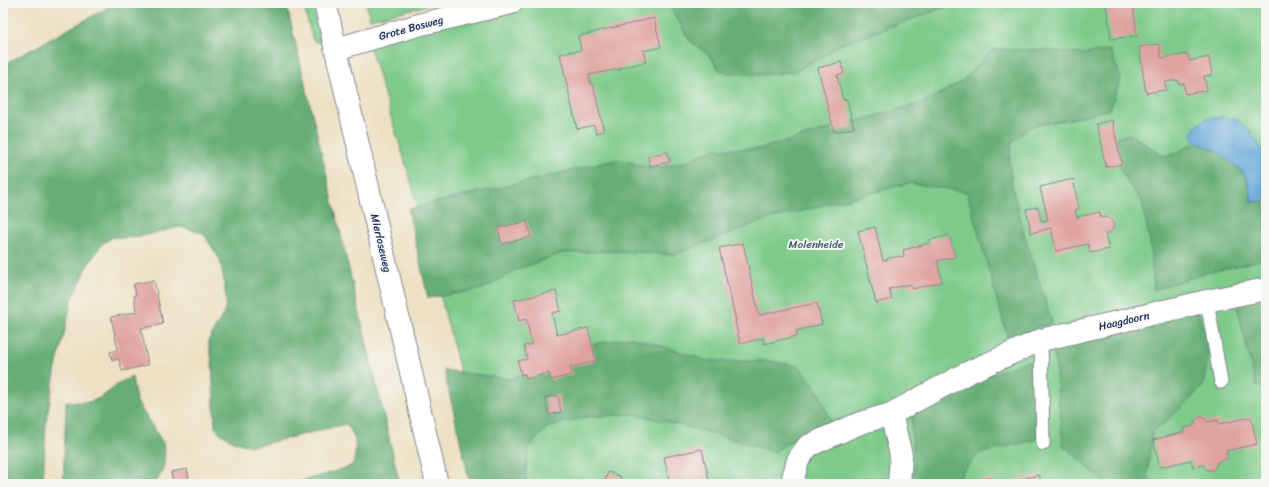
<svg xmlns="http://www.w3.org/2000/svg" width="1269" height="487" font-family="Sriracha,sans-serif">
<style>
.green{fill:#7dca89;stroke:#4c7c74}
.forest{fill:#66ae75;stroke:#406e6a}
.water{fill:#63a7d8;stroke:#3f6b9b}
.building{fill:#dfa29f}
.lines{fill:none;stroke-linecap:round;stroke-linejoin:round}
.service-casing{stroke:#848890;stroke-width:15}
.minor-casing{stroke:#848890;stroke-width:24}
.secondary-casing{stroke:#848890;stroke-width:24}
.service{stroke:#fff;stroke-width:13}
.minor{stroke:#fff;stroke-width:22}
.secondary{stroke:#fff;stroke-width:22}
.labels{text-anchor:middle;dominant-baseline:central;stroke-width:4;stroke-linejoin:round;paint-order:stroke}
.street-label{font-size:11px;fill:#1b2f5e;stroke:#f6f6f2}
.park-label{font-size:11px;fill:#385e6b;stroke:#f6f6f2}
</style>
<rect width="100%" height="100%" fill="#f6f6f2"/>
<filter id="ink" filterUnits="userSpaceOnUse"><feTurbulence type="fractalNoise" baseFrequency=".025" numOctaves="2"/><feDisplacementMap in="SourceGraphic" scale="8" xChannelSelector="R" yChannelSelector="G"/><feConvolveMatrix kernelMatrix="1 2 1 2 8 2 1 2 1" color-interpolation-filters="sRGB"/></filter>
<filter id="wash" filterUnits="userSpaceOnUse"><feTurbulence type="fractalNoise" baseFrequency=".012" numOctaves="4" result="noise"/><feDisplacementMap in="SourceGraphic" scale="16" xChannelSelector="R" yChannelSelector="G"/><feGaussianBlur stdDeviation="0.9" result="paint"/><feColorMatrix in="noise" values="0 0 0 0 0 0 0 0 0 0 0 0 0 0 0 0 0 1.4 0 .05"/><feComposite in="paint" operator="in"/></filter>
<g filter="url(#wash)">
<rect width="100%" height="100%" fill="#eee1c3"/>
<g class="green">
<polygon points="303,3 315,3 323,42 322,43 314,41 312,38"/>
<polygon points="366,3 438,3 370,19"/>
<polygon points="491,3 1266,3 1266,484 489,484 412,185 366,35"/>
</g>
<g class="forest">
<path d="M116,3H286L400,484H292L346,468L353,464C357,450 357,436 346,424L268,443L250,446L233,441L221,434L215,427L212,361L208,341L224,313L226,302L224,281L220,260L203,233L180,227L147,235L123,238L113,237L102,244L88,265L72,300L56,368L46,422L43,484H3V336L5,332L6,321L3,317V65Z"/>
<polygon points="668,3 957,3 839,45 824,56 793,72 760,75 721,72 709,55 690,41"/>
<polygon points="993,49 1043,50 1084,54 1110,50 1121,78 1110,109 1071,119 1031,126 1012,142 1009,164 1013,190 1023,230 1052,323 1008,339 967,192 910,183 762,221 674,255 620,251 562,253 516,270 483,289 428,298 408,209 620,159 652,169 685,162 712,149 759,149 925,102 962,81"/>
<polygon points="1130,134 1164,156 1175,154 1195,142 1216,150 1241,170 1247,180 1252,201 1260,202 1266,199 1266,259 1202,274 1154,290 1150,242 1142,202 1129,184 1113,156 1118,137"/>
<polygon points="1266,288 1266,388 1256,386 1235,296"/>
<polygon points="1196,307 1209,349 1203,386 1182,407 1152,433 1147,477 1152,484 1104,484 1099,477 1063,445 1054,351 1075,343"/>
<polygon points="629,337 662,346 708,361 769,361 799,366 818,391 831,421 795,438 777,450 776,452 707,432 635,414 585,417 546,428 529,448 525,475 527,484 470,484 444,370 509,379 543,367 591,345"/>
<polygon points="1028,361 1042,423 1036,440 980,453 961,473 960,484 915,484 913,481 914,465 912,434 912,408 978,379"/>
<path d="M132,377L136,400L163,443C167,457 164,474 154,484H63L66,401C75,402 86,404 95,400C109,395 117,381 132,377Z"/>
</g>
<polygon class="water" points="1222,117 1236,119 1251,132 1266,156 1266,199 1260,202 1252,201 1248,180 1241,170 1216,150 1195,142 1192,134 1195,128 1205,119"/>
<g id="blocks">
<g class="building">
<polygon points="1106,3 1133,3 1137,36 1111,39"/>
<polygon points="654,18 661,47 643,51 646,62 620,68 621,70 619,70 619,69 589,75 591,85 593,84 604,131 596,133 594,125 577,129 560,54 581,50 578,36"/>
<polygon points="1159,44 1161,58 1188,54 1189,61 1209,57 1212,75 1204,76 1207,90 1185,94 1184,83 1179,84 1178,80 1165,82 1166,90 1146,93 1139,47"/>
<polygon points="841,62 844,74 837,75 843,100 847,99 854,128 834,132 818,68"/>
<polygon points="1112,120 1122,164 1106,167 1096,124"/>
<polygon points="667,152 670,162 650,166 648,156"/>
<polygon points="1073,179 1079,209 1075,210 1077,217 1100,212 1101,218 1107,217 1112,220 1114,227 1110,233 1105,234 1109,249 1090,253 1088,244 1056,251 1051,228 1031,233 1026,209 1038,207 1041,221 1048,220 1040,187"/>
<polygon points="527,221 531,237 502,244 498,228"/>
<polygon points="875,227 883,261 887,260 887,259 899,256 900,257 904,256 903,250 930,243 929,240 949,235 955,257 937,261 942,282 912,289 910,284 889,289 892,299 876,303 858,231"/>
<polygon points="743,243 759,315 817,303 822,324 796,331 797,336 764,344 763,338 740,344 735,321 736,321 719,248"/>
<polygon points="154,280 163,324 141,328 148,365 122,371 119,359 112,360 110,352 118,350 111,317 136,312 134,295 136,295 134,284"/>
<polygon points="556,291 561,311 552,313 557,335 588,328 596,361 570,367 572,375 550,380 549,373 526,379 525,374 521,375 518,361 527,359 524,346 532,344 526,319 519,321 514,300"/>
<polygon points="558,395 561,412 549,415 545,398"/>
<polygon points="1199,417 1204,418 1208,422 1218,420 1219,424 1251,417 1257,444 1226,451 1227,459 1217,462 1215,468 1212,470 1207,470 1203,465 1193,467 1191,460 1160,467 1153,440 1184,432 1183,428 1194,426 1195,421"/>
<polygon points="702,449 710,484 670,484 664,457"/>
<polygon points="187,469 190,484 173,484 171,472"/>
<polygon points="608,472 621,477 618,484 604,484"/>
<polygon points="1039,475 1042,484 1013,484 1013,481"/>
<polygon points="991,478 993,484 972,484 972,483"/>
</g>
</g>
</g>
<g filter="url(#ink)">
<use href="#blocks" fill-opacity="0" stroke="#848890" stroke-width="1"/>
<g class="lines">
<g class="service-casing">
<g id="service">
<polyline points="1207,301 1221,382"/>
<polyline points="1041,340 1043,444"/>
</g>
</g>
<g class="minor-casing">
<g id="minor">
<polyline points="336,49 422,24 511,3"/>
<polyline points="891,414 967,373 1041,340 1207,301 1266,289"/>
<polyline points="794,484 793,478 798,460 808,446 860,423 891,414 901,455 899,484"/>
</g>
</g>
<g class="secondary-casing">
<polyline id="secondary" points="325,3 437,484"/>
</g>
<use href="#service" class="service"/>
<use href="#minor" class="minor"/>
<use href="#secondary" class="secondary"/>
</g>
</g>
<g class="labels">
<g class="street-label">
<text transform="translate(411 28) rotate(-15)">Grote Bosweg</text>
<text transform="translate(381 243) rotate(77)">Mierloseweg</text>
<text transform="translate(1124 321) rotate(-13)">Haagdoorn</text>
</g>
<g class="park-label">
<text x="816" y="244">Molenheide</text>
</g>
</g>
<rect width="1269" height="487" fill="none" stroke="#f6f6f2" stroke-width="16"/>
</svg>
